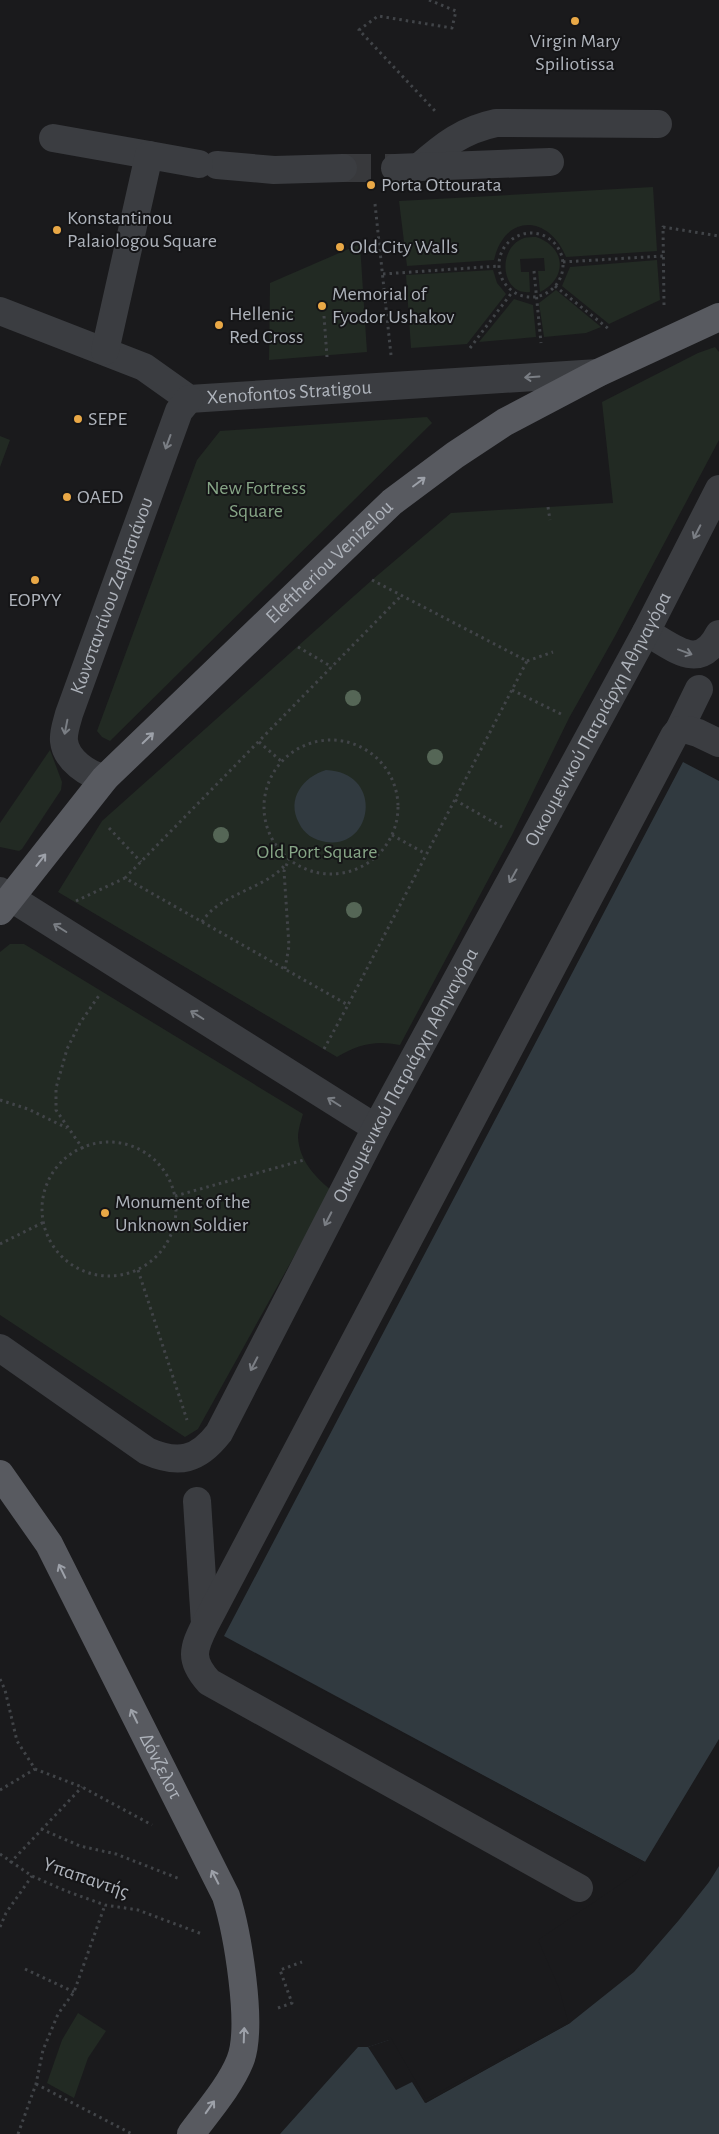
<svg xmlns="http://www.w3.org/2000/svg" width="719" height="2134" font-family="'Alegreya Sans',sans-serif">
<style>
.green{fill:#222a23}
.water{fill:#313a40}
.pier{fill:#1a1a1c}
.lines{fill:none;stroke-linecap:round;stroke-linejoin:round}
.minor-tunnel{stroke:#38393c;stroke-width:28;stroke-dasharray:28 14;stroke-linecap:butt}
.path{stroke:#414448;stroke-width:3;stroke-dasharray:2.5 4;stroke-linecap:butt}
.minor{stroke:#3b3d41;stroke-width:28}
.major{stroke:#585a60;stroke-width:28}
.tree{fill:#556656}
.oneway{stroke:#7a7e84}
.oneway2{stroke:#9da1a9}
.poi-dot{fill:#e9a846;stroke:#151517;stroke-width:2}
.labels{text-anchor:middle;dominant-baseline:central;stroke-width:4;stroke-linejoin:round;paint-order:stroke}
.poi-label{font-size:20px;fill:#aeb3bb;stroke:#151517;text-anchor:start}
.street-label{font-size:20px;fill:#aeb3bb;stroke:#151517}
.park-label{font-size:20px;fill:#86a586;stroke:#151517}
</style>
<rect width="100%" height="100%" fill="#1a1a1c"/>
<g class="green">
<path d="M653,187L657,251L566,257C549,215 505,213 494,260L407,266L399,201Z"/>
<path d="M536,237C566,247 568,278 540,292L538,271H545L544,258L520,259L521,272H529L530,292C501,296 496,248 524,238C527,237 532,237 536,237Z"/>
<polygon points="360,244 367,352 269,360 270,283"/>
<polygon points="657,260 660,300 609,324 562,286 570,267"/>
<polygon points="493,270 497,283 506,294 467,344 411,348 406,275"/>
<polygon points="556,290 601,327 586,333 544,337 539,303"/>
<polygon points="514,299 533,305 536,337 479,342"/>
<path d="M715,347L719,352V440L615,636L569,718L512,835L400,1045C376,1040 358,1044 337,1057L58,892L102,821L372,580L451,513L613,503L602,402L698,353Z"/>
<polygon points="427,417 432,423 110,741 102,737 97,731 197,460 220,431"/>
<polygon points="0,436 10,440 0,467"/>
<polygon points="50,750 62,782 61,790 22,849 19,851 0,847 0,823"/>
<path d="M10,944H24L303,1114C301,1121 298,1130 298,1137C299,1160 315,1177 331,1190L198,1429L185,1437L0,1315V952Z"/>
<polygon points="78,2013 106,2031 88,2058 74,2098 47,2083 62,2040"/>
</g>
<g class="water">
<polygon points="683,762 719,781 719,2134 280,2134 358,2047 368,2047 389,2040 426,2103 570,2023 645,1862 224,1636"/>
<path d="M326,770C384,772 374,849 326,842C314,840 304,834 299,823C286,799 303,777 326,770Z"/>
</g>
<polygon class="pier" points="221,1636 645,1862 719,1739 719,1866 709,1882 679,1920 634,1972 570,2023 425,2103 412,2082 396,2090 368,2047 389,2040 388,2037 391,2038 426,2099 568,2022 559,1988 538,1940 637,1873 642,1863"/>
<g class="lines">
<polyline class="minor-tunnel" points="343,168 395,168"/>
<g class="path">
<polyline points="429,0 456,11 452,28 378,16 359,30 436,112"/>
<polyline points="375,204 391,355"/>
<circle cx="531" cy="265" r="32"/>
<polyline points="563,262 663,256"/>
<polyline points="534,271 541,343"/>
<polyline points="383,274 499,266"/>
<polyline points="555,286 610,330"/>
<polyline points="664,305 663,227 719,236"/>
<polyline points="324,316 327,357"/>
<polyline points="470,348 513,291"/>
<polyline points="548,507 550,520"/>
<polyline points="372,580 527,661 348,1005 125,878 401,596"/>
<polyline points="298,647 332,667"/>
<polyline points="527,661 553,652"/>
<polyline points="512,690 563,715"/>
<circle cx="331" cy="807" r="67"/>
<polyline points="259,742 281,761"/>
<polyline points="455,800 502,827"/>
<polyline points="109,828 141,862"/>
<polyline points="392,835 426,854"/>
<polyline points="76,901 125,878"/>
<path d="M202,922C220,893 264,890 286,864"/>
<polyline points="285,969 289,946 284,871 289,859"/>
<polyline points="324,1049 348,1005"/>
<polyline points="0,1100 28,1109 67,1128"/>
<circle cx="109" cy="1209" r="67"/>
<polyline points="83,1149 56,1110 56,1088 67,1049 80,1023 100,994"/>
<polyline points="175,1196 304,1160"/>
<polyline points="0,1244 44,1222"/>
<polyline points="138,1270 187,1420"/>
<polyline points="0,1679 5,1690 17,1741 35,1769 82,1787 152,1825"/>
<polyline points="0,1790 35,1769"/>
<polyline points="41,1829 80,1846 116,1854 180,1879"/>
<polyline points="0,1854 32,1876 66,1891 105,1905 138,1910 202,1934"/>
<polyline points="10,1863 82,1787"/>
<polyline points="0,1927 6,1913 32,1876"/>
<polyline points="25,1969 74,1992"/>
<polyline points="278,2008 292,2003 280,1970 302,1962"/>
<polyline points="36,2084 132,2134"/>
<polyline points="18,2134 36,2084 43,2050 58,2014 74,1992 105,1905"/>
</g>
<g class="minor">
<polyline points="53,138 149,155"/>
<polyline points="217,165 274,170 343,168"/>
<path d="M419,167C444,145 463,130 496,123L658,124"/>
<polyline points="395,168 550,162"/>
<path id="s1" d="M0,311L144,367L189,399L598,373"/>
<polyline points="105,351 149,155 199,164"/>
<path d="M646,632C674,647 699,673 719,634"/>
<polyline points="679,730 699,689"/>
<path id="s2" d="M105,778C88,775 66,760 64,741C63,732 67,722 69,714L179,411L189,399"/>
<polyline points="0,891 376,1128"/>
<path id="s3" d="M0,1348L147,1451C179,1465 198,1460 219,1433L376,1128L646,632L719,489"/>
<polyline points="197,1501 205,1624"/>
<path d="M579,1888L209,1682C189,1660 193,1649 205,1625L674,736L679,730H688L698,733L719,743"/>
</g>
<g class="major">
<path id="s4" d="M0,911L105,778L392,502L455,455L505,422L598,373L719,317"/>
<path id="s5" d="M0,1474L49,1544L226,1896C237,1931 254,2027 240,2061C230,2086 207,2112 191,2134"/>
</g>
</g>
<g class="tree">
<circle cx="353" cy="698" r="8"/>
<circle cx="435" cy="757" r="8"/>
<circle cx="221" cy="835" r="8"/>
<circle cx="354" cy="910" r="8"/>
</g>
<defs><path id="oneway-shaft" d="M-6 0H5M1.5-3L5.5 0L1.5 3" fill="none" stroke-width="1.6" stroke-linecap="round" stroke-linejoin="round" transform="scale(1.25)"/></defs>
<g class="oneway">
<use href="#oneway-shaft" transform="translate(532 377) rotate(176)"/>
<use href="#oneway-shaft" transform="translate(168 442) rotate(110)"/>
<use href="#oneway-shaft" transform="translate(697 532) rotate(117)"/>
<use href="#oneway-shaft" transform="translate(685 652) rotate(20)"/>
<use href="#oneway-shaft" transform="translate(66 727) rotate(101)"/>
<use href="#oneway-shaft" transform="translate(513 876) rotate(119)"/>
<use href="#oneway-shaft" transform="translate(60 928) rotate(-148)"/>
<use href="#oneway-shaft" transform="translate(197 1015) rotate(-148)"/>
<use href="#oneway-shaft" transform="translate(334 1102) rotate(-148)"/>
<use href="#oneway-shaft" transform="translate(328 1219) rotate(117)"/>
<use href="#oneway-shaft" transform="translate(254 1364) rotate(117)"/>
</g>
<g class="oneway2">
<use href="#oneway-shaft" transform="translate(419 482) rotate(-37)"/>
<use href="#oneway-shaft" transform="translate(148 738) rotate(-44)"/>
<use href="#oneway-shaft" transform="translate(41 860) rotate(-52)"/>
<use href="#oneway-shaft" transform="translate(62 1571) rotate(-116)"/>
<use href="#oneway-shaft" transform="translate(134 1716) rotate(-116)"/>
<use href="#oneway-shaft" transform="translate(215 1877) rotate(-117)"/>
<use href="#oneway-shaft" transform="translate(244 2035) rotate(-88)"/>
<use href="#oneway-shaft" transform="translate(210 2107) rotate(-55)"/>
</g>
<g class="poi-dot">
<circle cx="575" cy="21" r="5"/>
<circle cx="371" cy="185" r="5"/>
<circle cx="57" cy="230" r="5"/>
<circle cx="340" cy="247" r="5"/>
<circle cx="322" cy="306" r="5"/>
<circle cx="219" cy="325" r="5"/>
<circle cx="78" cy="419" r="5"/>
<circle cx="67" cy="497" r="5"/>
<circle cx="35" cy="580" r="5"/>
<circle cx="105" cy="1213" r="5"/>
</g>
<g class="labels">
<g class="poi-label">
<text x="575" y="41" text-anchor="middle">Virgin Mary<tspan x="575" dy="23">Spiliotissa</tspan></text>
<text x="381" y="185">Porta Ottourata</text>
<text x="67" y="218">Konstantinou<tspan x="67" dy="23">Palaiologou Square</tspan></text>
<text x="350" y="247">Old City Walls</text>
<text x="332" y="294">Memorial of<tspan x="332" dy="23">Fyodor Ushakov</tspan></text>
<text x="229" y="314">Hellenic<tspan x="229" dy="23">Red Cross</tspan></text>
<text x="88" y="419">SEPE</text>
<text x="77" y="497">OAED</text>
<text x="35" y="600" text-anchor="middle">EOPYY</text>
<text x="115" y="1202">Monument of the<tspan x="115" dy="23">Unknown Soldier</tspan></text>
</g>
<g class="street-label">
<text stroke="none"><textPath href="#s1" startOffset="310">Xenofontos Stratigou</textPath></text>
<text stroke="none"><textPath href="#s4" startOffset="481">Eleftheriou Venizelou</textPath></text>
<text stroke="none"><textPath href="#s2" startOffset="212">Κωνσταντίνου Ζαβιτσιάνου</textPath></text>
<text stroke="none"><textPath href="#s3" startOffset="1070">Οικουμενικού Πατριάρχη Αθηναγόρα</textPath></text>
<text stroke="none"><textPath href="#s3" startOffset="665">Οικουμενικού Πατριάρχη Αθηναγόρα</textPath></text>
<text stroke="none"><textPath href="#s5" startOffset="334">Δόνζελοτ</textPath></text>
<text transform="translate(86 1878) rotate(19)">Υπαπαντής</text>
</g>
<g class="park-label">
<text x="256" y="488">New Fortress<tspan x="256" dy="23">Square</tspan></text>
<text x="317" y="852">Old Port Square</text>
</g>
</g>
</svg>
